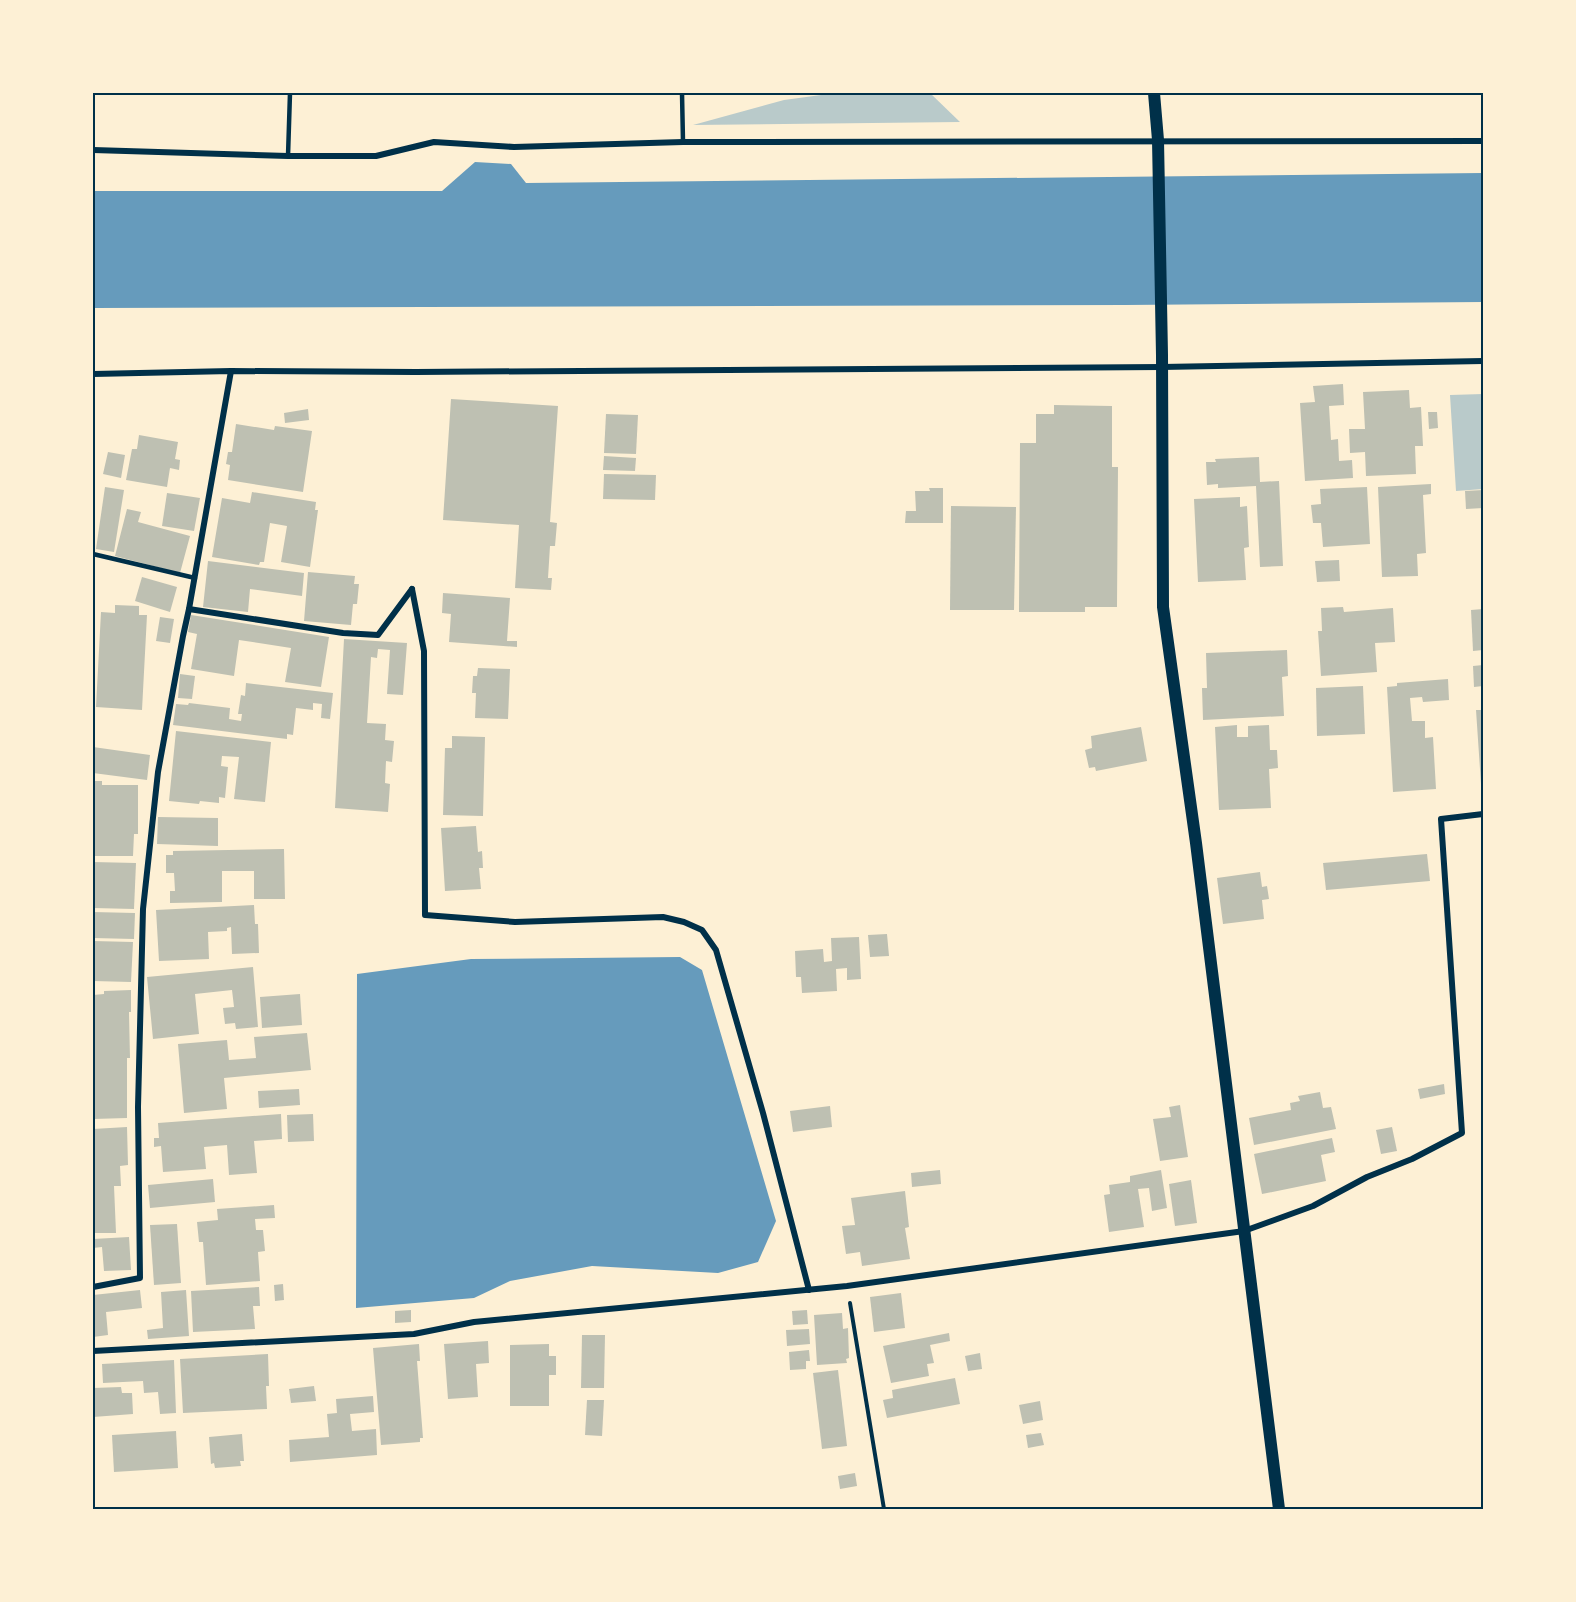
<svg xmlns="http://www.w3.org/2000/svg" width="1576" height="1602" font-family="Rubik,sans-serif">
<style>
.green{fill:#b9caca}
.water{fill:#669bbc}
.building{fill:#bec0b2}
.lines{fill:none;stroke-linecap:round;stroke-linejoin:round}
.path{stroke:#003049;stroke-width:4}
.service{stroke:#003049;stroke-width:4.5}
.minor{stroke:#003049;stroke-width:6}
.secondary{stroke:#003049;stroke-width:12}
.neatline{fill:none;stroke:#003049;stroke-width:2}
</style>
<rect width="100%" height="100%" fill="#fdf0d5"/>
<g class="green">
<polygon points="836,93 930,93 960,122 693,125 784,100"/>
<polygon points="1483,394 1483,489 1456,491 1450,395"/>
</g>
<g class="water">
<polygon points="475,162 511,164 526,183 1483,173 1483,302 1125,305 93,308 93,191 442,191"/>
<polygon points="680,957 702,970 776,1221 758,1262 718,1273 592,1266 510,1281 474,1298 356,1308 357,974 471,959"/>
</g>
<g class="building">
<polygon points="1343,384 1344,405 1329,406 1331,440 1338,439 1339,461 1352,460 1353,478 1305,481 1300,403 1315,402 1313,386"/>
<polygon points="1409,390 1410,408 1421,407 1423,446 1415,446 1416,474 1366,476 1365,452 1350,453 1349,429 1365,429 1363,392"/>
<polygon points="451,399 558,406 550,522 557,523 555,546 550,546 548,578 552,578 551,590 515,588 519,525 443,520"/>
<polygon points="1054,405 1112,406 1112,467 1118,467 1117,607 1085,607 1085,612 1019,612 1020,443 1036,443 1036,414 1054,414"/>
<polygon points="308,409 309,420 285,423 284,413"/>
<polygon points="1428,412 1437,412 1438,428 1429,429"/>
<polygon points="606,414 638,415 636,454 604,453"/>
<polygon points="236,424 274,430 275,426 312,431 303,492 228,480 230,465 226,464 228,452 232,452"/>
<polygon points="139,435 178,442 175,459 180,460 179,470 170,468 167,487 126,480 132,449 137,449"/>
<polygon points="108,452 125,455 121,478 103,474"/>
<polygon points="604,456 636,458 635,471 603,470"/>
<polygon points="1259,457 1260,482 1279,481 1283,566 1260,567 1256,486 1218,488 1218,484 1207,485 1206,462 1216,462 1215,459"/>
<polygon points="604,474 656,475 655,500 603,499"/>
<polygon points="1431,484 1431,494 1423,495 1426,553 1417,554 1418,576 1382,577 1378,487"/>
<polygon points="105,487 124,490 114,552 96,549"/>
<polygon points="1367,487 1370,544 1323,547 1321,523 1313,523 1311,505 1321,504 1320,489"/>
<polygon points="929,488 943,488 943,523 905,523 906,511 916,511 915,491 930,491"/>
<polygon points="1483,490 1483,508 1466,509 1465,491"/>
<polygon points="252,492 316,502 315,510 318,510 310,567 281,562 287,526 270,523 264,562 260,562 259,565 212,557 222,498 250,503"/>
<polygon points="167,493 200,498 194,531 162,526"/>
<polygon points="1240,497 1240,507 1247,506 1249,547 1244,548 1246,580 1198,582 1194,499"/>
<polygon points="951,506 1016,507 1014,610 950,610"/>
<polygon points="127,509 141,512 138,522 190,536 180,573 115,556"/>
<polygon points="1339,560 1340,581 1317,582 1315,561"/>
<polygon points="208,561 304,573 302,596 250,589 248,612 203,607"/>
<polygon points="308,572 355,576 354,584 359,584 357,604 353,604 351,625 304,621"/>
<polygon points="142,577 177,587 170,612 135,601"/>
<polygon points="443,593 510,598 507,641 517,641 517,647 449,642 451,614 442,613"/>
<polygon points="115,605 139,606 139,615 147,615 142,710 96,707 101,612 115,613"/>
<polygon points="1343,607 1344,612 1393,608 1395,642 1375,643 1377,672 1321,676 1318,631 1322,631 1321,608"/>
<polygon points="1483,609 1483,650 1473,651 1471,610"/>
<polygon points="191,615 329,637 321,687 285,682 291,648 239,640 234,676 191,669 197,634 188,632"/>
<polygon points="160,617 174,619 170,643 156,641"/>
<polygon points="344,639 407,643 403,695 387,694 390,650 378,649 377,658 371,657 367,723 386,724 385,740 394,741 392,762 386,761 385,783 390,784 388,812 335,808"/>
<polygon points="1287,650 1288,676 1282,677 1284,716 1203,720 1202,688 1207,688 1206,653"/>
<polygon points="1483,665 1483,686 1474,687 1473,666"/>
<polygon points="478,668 510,669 508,719 475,718 476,693 472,693 473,676 477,676"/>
<polygon points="180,674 195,676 192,699 178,698"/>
<polygon points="1448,679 1449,700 1423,702 1422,697 1410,698 1412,721 1425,721 1425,738 1433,737 1436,789 1393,792 1387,687 1397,686 1397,683"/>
<polygon points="246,683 333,693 330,719 321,718 322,704 313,703 313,710 296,708 293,735 287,734 287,739 173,725 176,704 188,705 189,703 230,708 229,719 241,721 242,714 238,714 241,695 245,696"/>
<polygon points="1363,686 1365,734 1317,736 1316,688"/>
<polygon points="1481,700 1483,700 1483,784 1481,784 1476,710 1481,710"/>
<polygon points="1237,725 1237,737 1248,737 1248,726 1269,725 1270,750 1277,750 1278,768 1269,769 1271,808 1219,810 1215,727"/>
<polygon points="1141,727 1147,761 1096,771 1095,767 1089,768 1085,750 1092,748 1091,736"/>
<polygon points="176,731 271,742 265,802 234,799 239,757 222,756 221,766 228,767 225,798 219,797 219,803 200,801 199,804 169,801"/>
<polygon points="452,736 485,737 483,816 443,815 445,748 452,748"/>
<polygon points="93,747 150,755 147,780 93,773"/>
<polygon points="93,781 102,781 102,785 138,785 138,834 134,834 133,856 93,856"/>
<polygon points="158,817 218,818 218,846 157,844"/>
<polygon points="476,826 478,852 482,851 483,868 479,868 481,889 445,891 441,828"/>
<polygon points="284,849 285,899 254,899 254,871 222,871 222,902 170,903 170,891 175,891 174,873 166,873 166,855 173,855 173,851"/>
<polygon points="1427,854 1430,881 1326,890 1323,863"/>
<polygon points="93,862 136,863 134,909 93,908"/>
<polygon points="1260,872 1262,887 1267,886 1269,899 1262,900 1264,919 1223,924 1217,878"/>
<polygon points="254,905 255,924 258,924 259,953 232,954 231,927 227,928 227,931 208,932 209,959 159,961 156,910"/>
<polygon points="93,912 135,913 134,939 93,938"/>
<polygon points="887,934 889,956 870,957 868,935"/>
<polygon points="859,937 861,979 847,980 847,968 836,969 837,991 802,993 801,977 796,977 795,951 823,949 824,962 832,961 831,938"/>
<polygon points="93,941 133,942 131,982 93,981"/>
<polygon points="253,967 258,1027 236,1029 235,1023 225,1024 223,1008 234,1007 232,990 195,994 199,1034 153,1039 147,977"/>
<polygon points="131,990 131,1012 129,1012 130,1058 127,1058 127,1118 93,1119 93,995 104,994 104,991"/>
<polygon points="300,994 302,1025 262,1028 260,997"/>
<polygon points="307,1033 311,1070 224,1078 227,1109 184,1113 178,1044 227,1040 229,1060 256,1058 254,1037"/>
<polygon points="1444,1084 1445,1094 1420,1099 1418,1089"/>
<polygon points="299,1089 300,1105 259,1108 258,1091"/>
<polygon points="1320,1092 1323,1108 1331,1107 1336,1129 1254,1145 1249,1118 1291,1110 1290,1103 1300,1101 1298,1096"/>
<polygon points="1180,1105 1188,1157 1160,1161 1153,1119 1171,1117 1169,1107"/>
<polygon points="830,1106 832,1127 793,1132 790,1111"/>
<polygon points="281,1114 282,1139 254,1141 257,1173 229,1175 227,1145 204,1147 206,1169 163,1172 161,1146 154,1147 154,1138 159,1138 158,1123"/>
<polygon points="313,1114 314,1141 288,1142 287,1115"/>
<polygon points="127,1127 128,1165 120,1166 121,1186 114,1186 116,1233 93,1233 93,1129"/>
<polygon points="1392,1127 1397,1151 1381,1154 1376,1130"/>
<polygon points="1332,1138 1335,1152 1321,1155 1326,1181 1262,1194 1254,1154"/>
<polygon points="940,1170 941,1184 912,1187 911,1173"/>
<polygon points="1161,1170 1167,1208 1152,1211 1149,1188 1138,1189 1144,1227 1109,1232 1104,1195 1110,1194 1109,1185 1130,1182 1130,1176"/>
<polygon points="213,1179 215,1202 150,1208 148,1185"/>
<polygon points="1191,1180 1197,1223 1175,1226 1169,1184"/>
<polygon points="905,1191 909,1227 905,1228 910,1259 862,1266 860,1252 846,1254 842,1226 855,1225 851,1198"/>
<polygon points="274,1205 275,1218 255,1219 256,1230 263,1230 265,1251 258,1252 260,1281 206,1285 203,1242 199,1242 197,1222 218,1220 217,1209"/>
<polygon points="177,1224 181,1283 154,1285 150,1225"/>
<polygon points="129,1237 131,1270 104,1271 102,1247 93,1248 93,1239"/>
<polygon points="283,1284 284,1300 275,1301 274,1285"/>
<polygon points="259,1287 260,1306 253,1306 255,1329 193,1332 191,1291"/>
<polygon points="140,1290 142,1308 106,1312 108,1335 93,1337 93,1295"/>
<polygon points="186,1290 189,1336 148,1339 147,1330 163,1328 161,1292"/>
<polygon points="901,1293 905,1328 874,1332 870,1297"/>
<polygon points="411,1310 411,1322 395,1323 395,1311"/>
<polygon points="807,1310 808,1324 793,1325 792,1311"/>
<polygon points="842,1313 843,1329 848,1328 849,1358 846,1359 847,1363 817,1365 814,1315"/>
<polygon points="809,1329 810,1344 787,1346 786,1330"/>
<polygon points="949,1333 950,1341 930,1345 934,1363 927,1364 929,1376 891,1383 883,1346"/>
<polygon points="582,1335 605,1335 604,1388 581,1388"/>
<polygon points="488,1341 489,1363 476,1364 478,1397 448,1399 444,1344"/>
<polygon points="419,1344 420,1361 417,1361 423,1438 420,1438 420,1442 381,1445 373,1348"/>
<polygon points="549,1344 549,1356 556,1356 556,1375 549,1375 549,1406 510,1406 510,1345"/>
<polygon points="809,1350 810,1361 806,1361 806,1369 790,1370 789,1352"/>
<polygon points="980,1353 982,1369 968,1371 965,1356"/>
<polygon points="268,1354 269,1386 266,1386 267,1409 183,1413 180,1359"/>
<polygon points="174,1360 176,1413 160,1414 158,1392 144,1393 143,1381 103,1383 102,1364"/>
<polygon points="838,1370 847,1446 822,1449 813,1373"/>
<polygon points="955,1378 960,1404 887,1418 883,1400 893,1398 892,1390"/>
<polygon points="314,1386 316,1401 291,1403 289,1389"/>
<polygon points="121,1387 122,1393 132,1393 133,1414 93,1417 93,1388"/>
<polygon points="373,1396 374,1412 350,1414 352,1431 376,1429 377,1455 290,1462 289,1440 329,1437 327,1414 337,1413 336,1399"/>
<polygon points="587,1400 604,1400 602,1436 585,1435"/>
<polygon points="1040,1401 1043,1420 1023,1424 1019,1405"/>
<polygon points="176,1431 178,1468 114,1472 112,1435"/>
<polygon points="1041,1433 1044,1445 1028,1448 1026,1435"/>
<polygon points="242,1434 244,1461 240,1461 241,1466 215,1468 214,1463 211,1464 209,1437"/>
<polygon points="855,1473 857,1486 840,1489 838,1476"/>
</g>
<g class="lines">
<polyline class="path" points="850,1303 884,1509"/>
<g class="service">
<polyline points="682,93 683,142"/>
<polyline points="288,156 290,93"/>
<polyline points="93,554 195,578"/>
</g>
<g class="minor">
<polyline points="93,150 288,156 376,156 434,142 514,147 683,142 1483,141"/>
<polyline points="93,374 231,371 416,372 1162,367 1483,361"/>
<polyline points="412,589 424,651 425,915 515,922 663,917 684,922 702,930 716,950 763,1113 809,1290"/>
<polyline points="189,609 343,633 378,635 412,589"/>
<polyline points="93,1287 140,1278 138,1107 143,909 158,772 183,636 189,609 231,371"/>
<polyline points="93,1351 414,1334 474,1322 847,1286 1244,1231 1313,1206 1367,1177 1412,1159 1462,1133 1441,819 1483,814"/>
</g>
<polyline class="secondary" points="1154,93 1158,140 1162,355 1163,607 1196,843 1279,1509"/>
</g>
<rect width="1576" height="1602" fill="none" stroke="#fdf0d5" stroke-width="189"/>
<rect x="94" y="94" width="1388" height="1414" class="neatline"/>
</svg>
